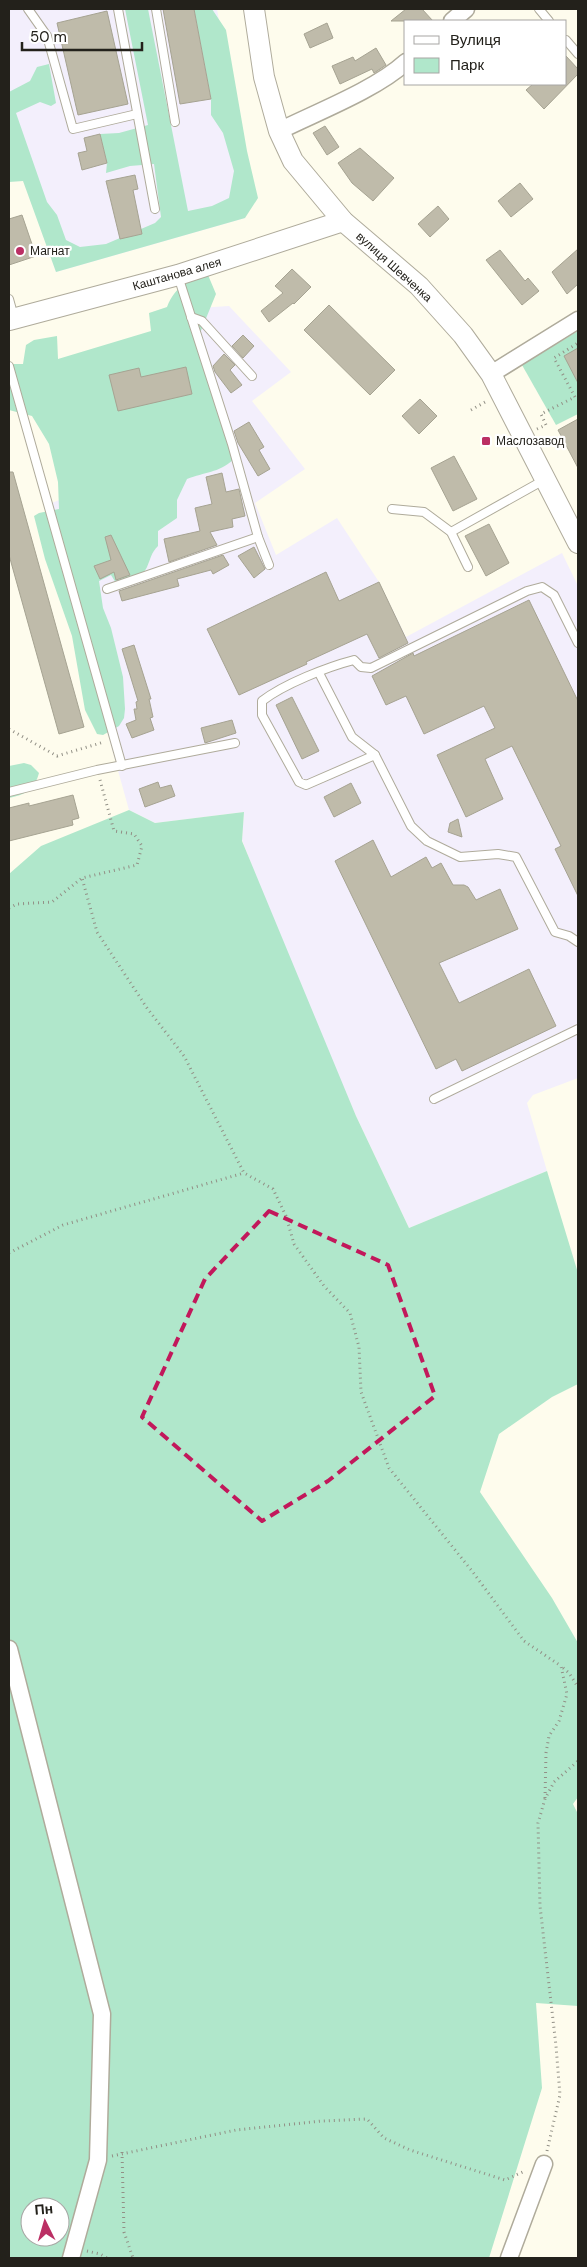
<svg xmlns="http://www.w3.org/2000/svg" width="587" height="2267" font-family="'DM Sans',sans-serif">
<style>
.industrial{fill:#f3effc}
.green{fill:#b0e7cb;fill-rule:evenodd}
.building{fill:#bfbbaa;stroke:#a6a392}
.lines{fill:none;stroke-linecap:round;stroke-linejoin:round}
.service-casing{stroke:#afab9b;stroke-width:10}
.minor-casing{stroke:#afab9b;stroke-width:19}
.tertiary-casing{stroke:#afab9b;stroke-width:22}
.path{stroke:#929086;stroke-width:3;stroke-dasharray:1 4;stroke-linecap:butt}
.service{stroke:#fff;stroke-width:8}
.minor{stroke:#fff;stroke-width:16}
.tertiary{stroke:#fff;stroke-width:20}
.marked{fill:none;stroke:#c2185b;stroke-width:4;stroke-dasharray:10 6;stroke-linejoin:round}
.poi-dot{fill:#bb2f64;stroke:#fff;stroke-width:2}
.labels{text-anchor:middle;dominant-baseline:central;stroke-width:4.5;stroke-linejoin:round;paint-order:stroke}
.poi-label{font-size:12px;fill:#23211b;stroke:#fff;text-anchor:start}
.street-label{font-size:12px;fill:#23211b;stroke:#fff}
</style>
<rect width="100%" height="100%" fill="#fefced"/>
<g class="industrial">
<polygon points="9,9 217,9 248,190 245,218 56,272 9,139"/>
<polygon points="229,306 291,372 252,401 305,469 255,503 276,555 337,518 379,582 406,637 562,553 578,586 578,1078 533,1095 527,1103 547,1171 409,1228 356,1116 296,979 242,840 244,812 155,823 129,810 44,506 72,495 200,365 198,308"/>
</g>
<g class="green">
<polygon points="125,9 148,9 188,211 212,206 229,198 234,171 223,133 211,115 211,98 194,9 212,9 226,30 247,151 258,198 245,218 56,272 23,181 9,182 9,92 30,81 37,67 49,64 56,103 51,106 40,102 16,113 47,202 57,215 66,240 80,247 106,244 155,223 161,217 154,164 130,166 106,173 107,163 100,134 119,133 148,125"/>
<path d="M208,275L216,294L200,333L233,460C218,473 205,472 187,479L177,500V518L158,531V546C151,553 151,558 147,567C142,578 127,581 116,583L111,575L99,581L103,608L111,628L123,677L125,709L124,718L119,726L103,735L97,734L85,710L72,636L45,559L34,516L39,513L59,509L58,482L49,444L32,416L9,410V364H23L26,345L34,340L57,336L58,359L151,331L149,313L167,307C176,285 187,282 208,275Z"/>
<polygon points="578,331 578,414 556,425 522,365"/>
<path d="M24,763L31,765L39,773C34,791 26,794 9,798V766Z"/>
<path d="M129,810L155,823L244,812L242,841L356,1116L409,1228L547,1171L578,1273V1384L552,1397L499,1434L480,1492L552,1598L578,1643V1797L573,1804L578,1814V2006L536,2003L542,2088L489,2258H9V874L41,846ZM30,2207H60V2237H30Z"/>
</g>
<g class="building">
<polygon points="163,9 194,9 211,99 180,104"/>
<polygon points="406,9 422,9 433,21 391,21"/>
<polygon points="107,11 128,104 78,115 57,23"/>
<polygon points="327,23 333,38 310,48 304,34"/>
<polygon points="376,48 386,65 374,73 372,69 340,84 332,66 353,57 355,61"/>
<polygon points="566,56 578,69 578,74 544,109 526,90 533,84 566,84"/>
<polygon points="325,126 339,147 327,155 313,133"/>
<polygon points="100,134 107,163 82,170 78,153 87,151 84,138"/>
<polygon points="360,148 394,178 373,201 352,183 338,163"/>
<polygon points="135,175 138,189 133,190 142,234 120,239 106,181"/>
<polygon points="520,183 533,199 511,217 498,201"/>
<polygon points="438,206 449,219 430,237 418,224"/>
<polygon points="22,215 36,256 9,265 9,219"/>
<polygon points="578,249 578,284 567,294 552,272"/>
<polygon points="500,250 525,281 528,278 539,291 522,305 486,260"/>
<polygon points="292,269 311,287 294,304 293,303 269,322 261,311 283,293 275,286"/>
<polygon points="329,305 395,370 370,395 304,330"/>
<polygon points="243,335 254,346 243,358 232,346"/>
<polygon points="578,348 578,383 564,356"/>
<polygon points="224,354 235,365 230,370 242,385 231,393 215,372 213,366"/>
<polygon points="186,367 192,394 118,411 109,375 139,368 141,377"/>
<polygon points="420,399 437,416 419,434 402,416"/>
<polygon points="578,419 578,468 558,430"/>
<polygon points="249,422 264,447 259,450 270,469 258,476 238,443 234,431"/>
<polygon points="454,456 477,499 453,511 431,468"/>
<polygon points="9,472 13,472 84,727 59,734 9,555"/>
<polygon points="222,473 226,492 239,489 245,516 232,519 233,527 210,532 217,545 169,562 164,539 200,531 195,508 212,504 206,477"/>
<polygon points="489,524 509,563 486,576 465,536"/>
<polygon points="111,535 130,575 116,580 114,572 100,579 94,566 111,560 105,537"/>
<polygon points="254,547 265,569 254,578 238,556"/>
<polygon points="223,555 229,565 213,574 211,570 177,579 179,586 122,601 119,591"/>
<polygon points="326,572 339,601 379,582 408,643 379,658 367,634 306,662 307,664 239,695 207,629"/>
<polygon points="529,600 578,701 578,896 555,849 561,846 512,746 485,759 503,799 466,817 437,755 495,728 484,706 424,734 406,696 386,705 372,676 413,653 414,656"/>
<polygon points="134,645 151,699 149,699 153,717 150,718 154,730 132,738 126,724 136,720 134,709 137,709 136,702 138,701 122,649"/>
<polygon points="292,697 319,751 302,759 276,705"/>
<polygon points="232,720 236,733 205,743 201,728"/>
<polygon points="158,782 160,788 171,785 175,796 145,807 139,789"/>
<polygon points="351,783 361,803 334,817 324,797"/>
<polygon points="73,795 79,818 72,820 73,825 9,841 9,808 29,803 29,806"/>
<polygon points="458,819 462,837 448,832 450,823"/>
<polygon points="373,840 391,877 426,857 432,868 441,863 453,885 464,885 468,887 476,900 500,889 518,929 439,963 459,1003 529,969 556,1026 462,1071 456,1059 436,1069 335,861"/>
</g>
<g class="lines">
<g class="service-casing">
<g id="service">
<polyline points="28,9 47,36 73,129 137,114"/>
<polyline points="118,9 155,209"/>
<polyline points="156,9 175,122"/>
<polyline points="539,9 549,21"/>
<polyline points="566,40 578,54"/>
<polyline points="178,276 232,444 258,537 269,565"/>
<polyline points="9,299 14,317"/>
<polyline points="191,317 202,321 252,376"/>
<polyline points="9,366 122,766"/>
<polyline points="392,509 424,512 451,532"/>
<polyline points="468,567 451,532 544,480"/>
<polyline points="107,589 258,537"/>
<polyline points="319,673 352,737 375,755 411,826 427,841 460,857 498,854 516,857 555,932 569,936 578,942"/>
<path d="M375,755L306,785L299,782L262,715V701C284,684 327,667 354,660L361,667L371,668L527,591L542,587L554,595L578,643"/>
<polyline points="9,792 97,770 235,743"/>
<polyline points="434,1099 578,1029"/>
</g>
</g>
<g class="minor-casing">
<g id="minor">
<polyline points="452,21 466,9"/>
<path d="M279,131C317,112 375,90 406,62"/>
<polyline points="491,374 578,320"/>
<polyline points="9,1649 102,2014 98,2160 71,2258"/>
<polyline points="509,2258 544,2164"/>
</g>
</g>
<g class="tertiary-casing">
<g id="tertiary">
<polyline points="254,9 264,77 279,131 293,161 343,221 419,286 463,335 491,374 578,543"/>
<polyline points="9,320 178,275 343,221"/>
</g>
</g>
<g class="path">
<polyline points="471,410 487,401"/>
<polyline points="537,429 546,425 541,414 575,397 554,358 578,343"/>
<polyline points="9,729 57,756 104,742"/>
<polyline points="100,780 114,831 134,834 142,846 137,865 82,878 97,932 147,1008 184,1056 244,1173 273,1189 286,1216 294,1244 324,1286 350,1313 359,1347 361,1392 389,1468 472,1571 524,1641 561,1666"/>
<polyline points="9,908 17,904 52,902 82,878"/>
<polyline points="9,1253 63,1225 244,1173"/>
<polyline points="545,1798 546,1753 549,1736 559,1721 567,1694 561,1666 569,1673 578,1687"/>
<polyline points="547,2151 560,2095 556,2046 540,1906 538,1823 545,1799 554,1782 578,1761"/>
<polyline points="122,2152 124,2232 133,2258"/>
<polyline points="112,2156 236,2130 322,2121 367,2119 384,2138 410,2150 505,2180 525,2171"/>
<polyline points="87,2251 100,2254 107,2258"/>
</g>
<use href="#service" class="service"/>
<use href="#minor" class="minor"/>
<use href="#tertiary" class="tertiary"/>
</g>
<path class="marked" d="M269,1211L388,1265L435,1396L328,1481L262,1521L142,1417L205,1279Z"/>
<g class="poi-dot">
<circle cx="20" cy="251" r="5"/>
<rect x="481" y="436" width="10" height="10" rx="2.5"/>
</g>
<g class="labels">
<g class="poi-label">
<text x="30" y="251">Магнат</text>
<text x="496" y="441">Маслозавод</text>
</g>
<g class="street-label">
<text transform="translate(394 267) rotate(42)">вулиця Шевченка</text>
<text transform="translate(177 274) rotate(-16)">Каштанова алея</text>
</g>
</g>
<rect width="587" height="2267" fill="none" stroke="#23211b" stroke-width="20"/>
<rect x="404" y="20" width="162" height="65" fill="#ffffff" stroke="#a7a6a4"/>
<rect x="414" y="36" width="25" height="8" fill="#ffffff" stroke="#a7a6a4"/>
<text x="450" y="45" font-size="15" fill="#23211b">Вулиця</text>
<rect x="414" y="58" width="25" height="15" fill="#b0e7cb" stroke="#a7a6a4"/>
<text x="450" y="70" font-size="15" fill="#23211b">Парк</text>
<g transform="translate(45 2222) rotate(355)"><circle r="24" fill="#ffffff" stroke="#a7a6a4"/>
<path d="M0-4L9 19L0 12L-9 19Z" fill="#bb2f64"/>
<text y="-8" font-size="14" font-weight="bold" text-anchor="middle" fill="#23211b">Пн</text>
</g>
<path d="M22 42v8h120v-8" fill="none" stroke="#23211b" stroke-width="2.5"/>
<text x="30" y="42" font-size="15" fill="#23211b" stroke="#ffffff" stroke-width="4" paint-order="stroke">50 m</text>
</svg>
